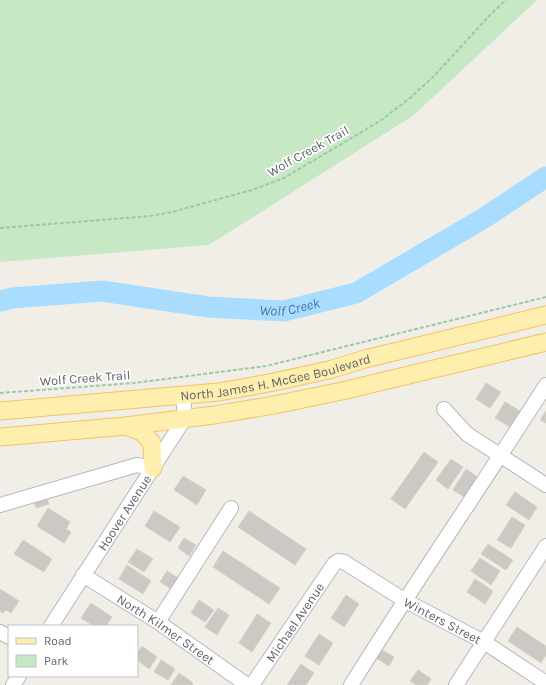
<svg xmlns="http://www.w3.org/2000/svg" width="546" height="685" font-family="Karla,sans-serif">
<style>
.green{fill:#c6e8c4}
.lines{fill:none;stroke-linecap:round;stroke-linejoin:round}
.river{stroke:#a9ddff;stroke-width:21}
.building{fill:#ccc9c5;stroke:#d6d0c6}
.minor-casing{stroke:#b5b8bc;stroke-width:16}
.major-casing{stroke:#f2c45f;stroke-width:19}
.path{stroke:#9dc9a8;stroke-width:2;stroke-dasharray:4 2;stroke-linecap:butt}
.minor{stroke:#fff;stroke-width:14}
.major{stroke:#ffefae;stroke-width:17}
.labels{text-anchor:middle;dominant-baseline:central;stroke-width:3.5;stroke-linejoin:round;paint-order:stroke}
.street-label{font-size:13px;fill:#5f6368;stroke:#fff}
.water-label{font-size:14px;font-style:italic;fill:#4178aa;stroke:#fff}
</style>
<rect width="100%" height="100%" fill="#f1eee8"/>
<polygon class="green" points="0,0 537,0 414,115 209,245 0,262"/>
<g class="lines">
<path class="river" id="s1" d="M0,301L12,298L102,291L208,307L284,311L356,293L484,218L546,177"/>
</g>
<g class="building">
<polygon points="486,383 501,392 490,408 476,399"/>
<polygon points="505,402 520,411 510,427 495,418"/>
<polygon points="546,411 546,423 540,420"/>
<polygon points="424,452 438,462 405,509 391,499"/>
<polygon points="451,459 463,467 448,489 436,480"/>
<polygon points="466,469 479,478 466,498 453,490"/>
<polygon points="183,476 206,490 197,505 174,490"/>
<polygon points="515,492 537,507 529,520 506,505"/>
<polygon points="46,496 49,504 36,508 34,501"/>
<polygon points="48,508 70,522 66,529 71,532 64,543 37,526"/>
<polygon points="154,511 180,527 170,542 145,526"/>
<polygon points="249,511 306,549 295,565 238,527"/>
<polygon points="512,517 525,525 511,548 497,540"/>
<polygon points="184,538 196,545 189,556 178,548"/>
<polygon points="23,540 52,559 44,572 14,554"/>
<polygon points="488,544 513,560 506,570 481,554"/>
<polygon points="137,549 153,559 144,572 128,562"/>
<polygon points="223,551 280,588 269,604 213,567"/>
<polygon points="480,558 500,571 491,585 471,571"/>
<polygon points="127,565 151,581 143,594 119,579"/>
<polygon points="167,571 178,578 171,589 160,582"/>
<polygon points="475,579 493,591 485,604 467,592"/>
<polygon points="0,589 19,601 11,613 6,610 3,613 0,611"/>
<polygon points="346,595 359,604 344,627 331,618"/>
<polygon points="199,600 214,610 205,622 191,613"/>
<polygon points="91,603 112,617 106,626 94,626 81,618"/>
<polygon points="218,608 229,615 217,635 205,627"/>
<polygon points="257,614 271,623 252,652 239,643"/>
<polygon points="517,627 546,646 546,655 541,663 508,641"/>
<polygon points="319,634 333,643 319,665 305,656"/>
<polygon points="142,646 157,657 149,669 137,660 137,653"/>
<polygon points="380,649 394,657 389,666 376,658"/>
<polygon points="161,660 175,669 168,680 154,672"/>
<polygon points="301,664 314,673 306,685 287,685"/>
<polygon points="418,670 431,679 427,685 416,685 410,681"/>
<polygon points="179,673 193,683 192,685 171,685"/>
</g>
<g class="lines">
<g class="minor-casing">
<g id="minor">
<polyline points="444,409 467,434 546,485"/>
<polyline points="0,505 137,465 153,468"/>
<path id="s2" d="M83,575L158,622L247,685"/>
<polyline points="158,622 231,508"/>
<path id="s3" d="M51,626L185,418L183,395"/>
<polyline points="0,632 9,637"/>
<polyline points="13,685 19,676"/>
<path id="s4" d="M252,685L334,564L338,561L344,562L404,600L484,642L546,683"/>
<path d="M351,685C414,584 482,485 546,385"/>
<polyline points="456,685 546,546"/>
</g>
</g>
<g class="major-casing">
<g id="major">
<path id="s5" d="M0,411L219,392L269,383L329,370L365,359L546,315"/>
<polyline points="126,426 142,432 152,443 153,468"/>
<polyline points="0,437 126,426 214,415 274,405 342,391 546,342"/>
</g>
</g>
<g class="path">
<polyline points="0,228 150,216 172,212 252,190 284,178 380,121 410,98 435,75 489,16 506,0"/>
<polyline points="0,393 134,383 266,366 546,297"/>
</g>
<use href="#minor" class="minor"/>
<use href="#major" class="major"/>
</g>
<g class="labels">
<g class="street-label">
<text transform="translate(308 151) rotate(-29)">Wolf Creek Trail</text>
<text stroke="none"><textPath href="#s5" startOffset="278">North James H. McGee Boulevard</textPath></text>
<text transform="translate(85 378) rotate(-4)">Wolf Creek Trail</text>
<text stroke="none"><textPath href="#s3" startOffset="135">Hoover Avenue</textPath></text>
<text stroke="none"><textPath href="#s4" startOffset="272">Winters Street</textPath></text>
<text stroke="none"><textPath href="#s4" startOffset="76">Michael Avenue</textPath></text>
<text stroke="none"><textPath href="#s2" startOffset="99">North Kilmer Street</textPath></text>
</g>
<g class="water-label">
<text stroke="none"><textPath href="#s1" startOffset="292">Wolf Creek</textPath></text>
</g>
</g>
<rect x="8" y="625" width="130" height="52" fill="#ffffff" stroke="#bfc1c3"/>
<rect x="16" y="638" width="20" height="6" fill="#ffefae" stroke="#bfc1c3"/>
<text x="44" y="645" font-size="12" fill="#5f6368">Road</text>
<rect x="16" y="655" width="20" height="12" fill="#c6e8c4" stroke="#bfc1c3"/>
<text x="44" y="665" font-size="12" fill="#5f6368">Park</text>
</svg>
